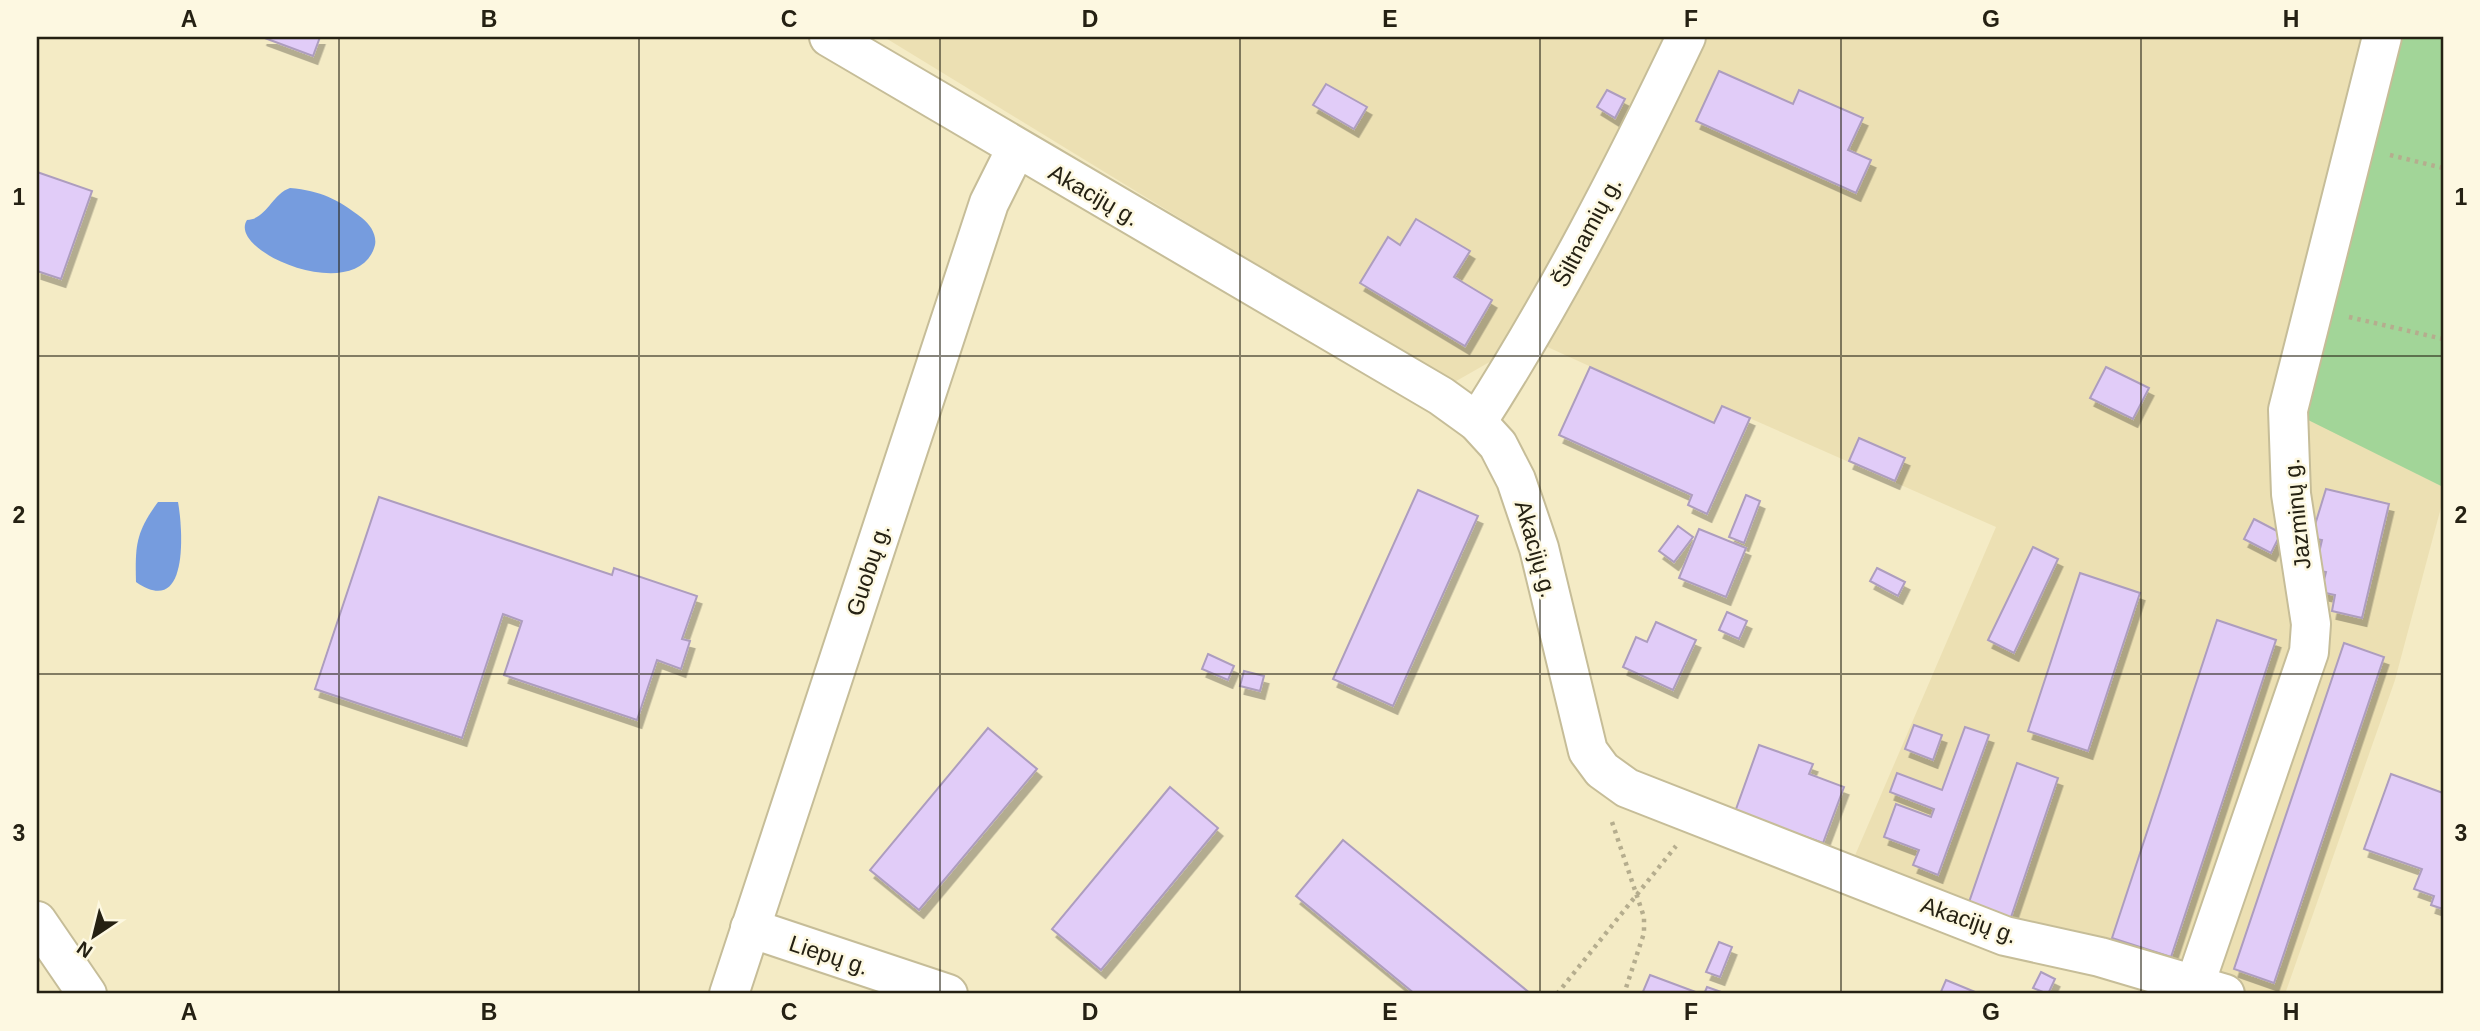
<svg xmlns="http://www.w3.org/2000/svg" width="2480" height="1031" font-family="Arial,sans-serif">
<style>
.built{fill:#ece0b3}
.green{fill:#a2d598}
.water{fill:#769cde}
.building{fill:#e1ccf8;stroke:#ad9dbe;stroke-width:2;filter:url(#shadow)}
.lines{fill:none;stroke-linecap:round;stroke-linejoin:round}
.minor-casing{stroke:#c6bd98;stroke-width:42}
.path{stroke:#b5ad8e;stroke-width:4.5;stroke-dasharray:3.5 5;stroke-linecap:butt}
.minor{stroke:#fff;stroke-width:38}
.grid{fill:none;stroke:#252113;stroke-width:2;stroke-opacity:0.55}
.labels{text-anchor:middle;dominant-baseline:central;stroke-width:5;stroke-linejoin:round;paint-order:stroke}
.street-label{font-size:23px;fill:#252113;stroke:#fdf8e1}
.neatline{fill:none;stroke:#252113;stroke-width:2.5}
.grid-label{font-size:23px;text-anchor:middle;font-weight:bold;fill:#252113}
</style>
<defs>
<filter id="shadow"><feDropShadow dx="4.5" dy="8" stdDeviation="0" flood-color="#0004"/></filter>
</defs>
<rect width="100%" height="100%" fill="#f4ebc5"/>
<polygon class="built" points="884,37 2381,37 2288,409 2443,487 2443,500 2395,680 2285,994 2182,994 1841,888 1996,527 1722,406 1714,423 1530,339 1451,384"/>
<polygon class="green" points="2381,37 2443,37 2443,487 2288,410"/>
<g class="water">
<path d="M290,188C321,191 338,199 362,218C370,224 377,235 375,245C359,307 226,252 247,220C267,219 272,194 290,188Z"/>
<path d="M158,502H178C183,530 189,619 136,582C135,545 136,532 158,502Z"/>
</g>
<g class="building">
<polygon points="262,37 320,37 313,56"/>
<polygon points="1719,71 1793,104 1799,90 1863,118 1848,150 1871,160 1856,193 1696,121"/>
<polygon points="1326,84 1367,107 1354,129 1313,105"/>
<polygon points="1607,90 1625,99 1615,118 1597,107"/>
<polygon points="37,172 92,191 61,279 37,271"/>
<polygon points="1416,219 1470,251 1454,277 1492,300 1465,346 1360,283 1388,237 1400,245"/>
<polygon points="1590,367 1714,423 1722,406 1750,418 1707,514 1688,505 1692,495 1559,435"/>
<polygon points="2106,367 2149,388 2133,419 2090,398"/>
<polygon points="1859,438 1905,458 1895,481 1849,461"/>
<polygon points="2326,489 2389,504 2362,618 2332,611 2335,595 2321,592 2326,572 2315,570 2322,540 2311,538"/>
<polygon points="1418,490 1478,516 1393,706 1333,679"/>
<polygon points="1746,495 1760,501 1744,543 1729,537"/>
<polygon points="379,497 612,575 614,568 697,596 682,639 690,641 681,669 657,660 637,720 504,675 522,621 503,614 462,738 315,689"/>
<polygon points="2254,519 2281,533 2271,553 2244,539"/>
<polygon points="1678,526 1693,537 1674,562 1659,551"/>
<polygon points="1699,529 1746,548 1726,597 1679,578"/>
<polygon points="2033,547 2058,559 2014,653 1988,640"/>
<polygon points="1877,568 1905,582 1898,596 1870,581"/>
<polygon points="2080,573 2140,593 2088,751 2028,731"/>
<polygon points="1727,612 1747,621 1739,639 1719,630"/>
<polygon points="2217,620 2276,640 2171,957 2112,938"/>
<polygon points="1656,622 1696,640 1673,690 1623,667 1636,637 1647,642"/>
<polygon points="2344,643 2384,657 2274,983 2234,969"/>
<polygon points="1208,654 1234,666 1228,680 1202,669"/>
<polygon points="1244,671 1264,676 1260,691 1240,686"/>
<polygon points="1914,725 1942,735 1933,760 1905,749"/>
<polygon points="1965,727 1989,735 1938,875 1913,865 1919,850 1884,837 1896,804 1931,817 1934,809 1890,792 1897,773 1942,790"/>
<polygon points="988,728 1037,769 919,910 870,870"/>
<polygon points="1759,745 1813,764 1809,774 1844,787 1823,843 1735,812"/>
<polygon points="2017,763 2058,778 2008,926 1966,911"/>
<polygon points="2391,774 2443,793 2443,909 2431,905 2434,896 2414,889 2422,869 2364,849"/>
<polygon points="1170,787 1218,828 1101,970 1052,929"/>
<polygon points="1343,840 1531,994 1415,994 1296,896"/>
<polygon points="1719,942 1732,947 1720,977 1706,972"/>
<polygon points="2041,972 2055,979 2048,994 2033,988"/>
<polygon points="1650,975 1701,994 1642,994"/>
<polygon points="1946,980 1980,994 1940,994"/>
<polygon points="1707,987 1724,993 1704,994"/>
</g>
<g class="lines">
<g class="minor-casing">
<g id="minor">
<polyline points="829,37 1441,396 1477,422 1498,445 1516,480 1539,548 1588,751 1602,770 1627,788 2005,936 2100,957 2225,994"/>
<path d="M1477,422C1556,299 1623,169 1686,37"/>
<polyline points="37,921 87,994"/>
<polyline points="750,928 948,994"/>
<polyline points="2195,984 2309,652 2311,624 2291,494 2288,410 2382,37"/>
<polyline points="729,994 989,203 1016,149"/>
</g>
</g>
<g class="path">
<polyline points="2390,155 2443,168"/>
<polyline points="2349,317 2443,339"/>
<polyline points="1612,822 1644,917 1644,933 1624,994"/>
<polyline points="1557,994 1676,846"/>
</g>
<use href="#minor" class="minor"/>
</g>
<path class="grid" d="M339,37V994M639,37V994M940,37V994M1240,37V994M1540,37V994M1841,37V994M2141,37V994M37,356H2443M37,674H2443"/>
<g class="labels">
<g class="street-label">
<text transform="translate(1094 195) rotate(30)">Akacijų g.</text>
<text transform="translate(1587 232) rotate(-62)">Šiltnamių g.</text>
<text transform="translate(2297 514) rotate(-96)">Jazminų g.</text>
<text transform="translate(1536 549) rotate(74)">Akacijų g.</text>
<text transform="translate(868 570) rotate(-72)">Guobų g.</text>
<text transform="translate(1969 920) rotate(19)">Akacijų g.</text>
<text transform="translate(829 955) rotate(18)">Liepų g.</text>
</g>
</g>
<rect width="2480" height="1031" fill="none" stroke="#fdf8e1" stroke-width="77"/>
<g transform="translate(94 936) rotate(215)" stroke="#fdf8e1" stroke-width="5" paint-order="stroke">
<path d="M0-5L12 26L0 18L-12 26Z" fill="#252113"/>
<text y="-10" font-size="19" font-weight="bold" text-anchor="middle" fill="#252113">N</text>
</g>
<rect x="38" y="38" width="2404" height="954" class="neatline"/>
<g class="grid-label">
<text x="189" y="27">A</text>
<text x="489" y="27">B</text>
<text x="789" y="27">C</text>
<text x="1090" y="27">D</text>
<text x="1390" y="27">E</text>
<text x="1691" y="27">F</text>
<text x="1991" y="27">G</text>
<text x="2291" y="27">H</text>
<text x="19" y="205">1</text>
<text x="2461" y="205">1</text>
<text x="19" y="523">2</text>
<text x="2461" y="523">2</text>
<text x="19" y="841">3</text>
<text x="2461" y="841">3</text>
<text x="189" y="1020">A</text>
<text x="489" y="1020">B</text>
<text x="789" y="1020">C</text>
<text x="1090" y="1020">D</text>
<text x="1390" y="1020">E</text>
<text x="1691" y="1020">F</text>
<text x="1991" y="1020">G</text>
<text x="2291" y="1020">H</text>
</g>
</svg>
